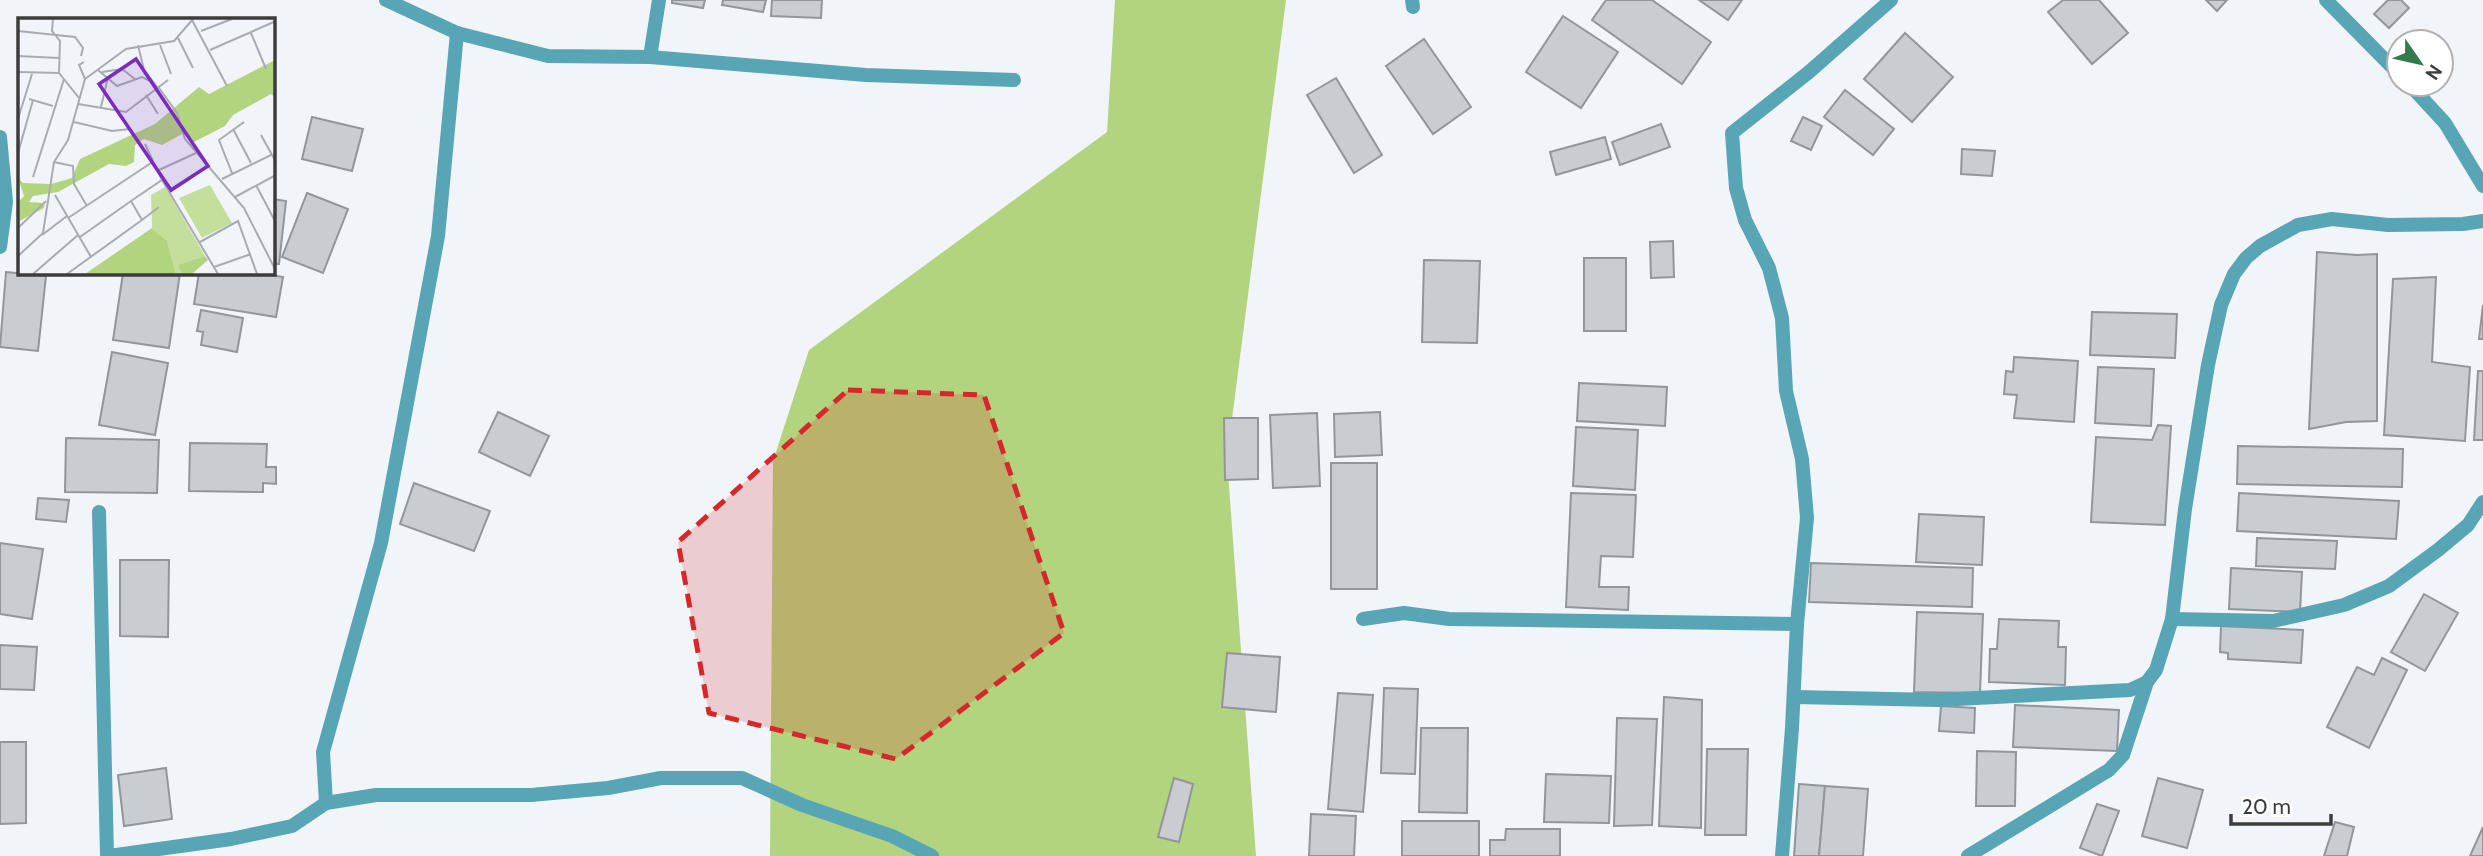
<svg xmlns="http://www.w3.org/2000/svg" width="2483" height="856" font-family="Cabin,sans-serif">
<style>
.forest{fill:#b3d47f}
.building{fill:#c9cdd2;stroke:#92969a;stroke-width:2}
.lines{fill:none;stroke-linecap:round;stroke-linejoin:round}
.street{stroke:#58a5b5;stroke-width:14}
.marked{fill:#d62828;fill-opacity:0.2;stroke:#d62828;stroke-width:5;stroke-dasharray:14 9;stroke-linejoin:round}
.inset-road{fill:none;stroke:#a8abaf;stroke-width:2}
.view{fill:#7b2cbf;fill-opacity:0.15;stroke:#7b2cbf;stroke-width:3.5}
.inset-edge{fill:none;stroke:#3b3c3e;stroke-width:3.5}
</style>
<rect width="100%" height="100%" fill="#f1f5fa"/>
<polygon class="forest" points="1115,0 1286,0 1227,458 1256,856 770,856 773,461 809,350 1107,132"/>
<g class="building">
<polygon points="672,0 705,0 703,8 672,3"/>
<polygon points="723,0 766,0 763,12 722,5"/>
<polygon points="772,0 822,0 821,18 771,16"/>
<polygon points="1606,0 1652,0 1711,42 1682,84 1592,20"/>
<polygon points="1699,0 1742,0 1728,20"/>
<polygon points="2063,0 2099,0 2128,33 2092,64 2048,12"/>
<polygon points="2206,0 2227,0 2217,11"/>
<polygon points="2388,0 2401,0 2409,8 2389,28 2374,14"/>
<polygon points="1563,16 1618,52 1581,108 1526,72"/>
<polygon points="1905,33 1953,77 1912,122 1864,79"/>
<polygon points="1424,39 1471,107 1433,134 1386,66"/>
<polygon points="1336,78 1382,155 1354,173 1307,95"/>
<polygon points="1845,90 1894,129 1873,155 1824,117"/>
<polygon points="312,117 363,129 352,171 302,159"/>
<polygon points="1803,117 1822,126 1811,150 1791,141"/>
<polygon points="1661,124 1670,147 1620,165 1612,142"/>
<polygon points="1605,137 1611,159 1556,175 1550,152"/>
<polygon points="1962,149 1995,151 1992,176 1961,174"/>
<polygon points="307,193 348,209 323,273 282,257"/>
<polygon points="273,199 286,201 279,264 273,264"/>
<polygon points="1673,241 1674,277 1651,278 1650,242"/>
<polygon points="2317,252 2357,255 2377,254 2377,421 2346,422 2309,429"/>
<rect x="1584" y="258" width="42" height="73"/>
<polygon points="1424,260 1480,261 1477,343 1422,342"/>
<polygon points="6,272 46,276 38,351 0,347"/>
<polygon points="123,273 180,273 169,348 113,340"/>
<polygon points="199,273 259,273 283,277 276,317 194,304"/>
<polygon points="2436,277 2432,362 2470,367 2465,441 2384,435 2393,279"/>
<polygon points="2483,305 2483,339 2479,339"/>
<polygon points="201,310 243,318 237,352 201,345 203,332 197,331"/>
<polygon points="2092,312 2177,314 2175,358 2090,355"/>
<polygon points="112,352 168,363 155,435 99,425"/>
<polygon points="2014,357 2078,361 2074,422 2014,418 2017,395 2004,394 2006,371 2013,372"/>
<polygon points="2098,367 2154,369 2151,426 2095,423"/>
<polygon points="2478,371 2483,371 2483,440 2474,440"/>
<polygon points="1579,383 1667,387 1665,426 1577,421"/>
<polygon points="498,412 549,436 530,476 479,452"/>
<polygon points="1380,412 1382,455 1335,457 1334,414"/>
<polygon points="1317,413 1320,486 1273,488 1270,415"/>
<polygon points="1224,418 1258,418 1258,479 1225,480"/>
<polygon points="2158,425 2171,426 2165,525 2091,522 2096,437 2152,440"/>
<polygon points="1576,427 1638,430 1635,490 1573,486"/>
<polygon points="66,438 159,440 157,493 65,492"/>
<polygon points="190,443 267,444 266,467 276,467 276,484 263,483 263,492 189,491"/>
<polygon points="2238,446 2403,449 2402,487 2237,484"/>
<rect x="1331" y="463" width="46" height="126"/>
<polygon points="414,483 490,511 474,551 400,524"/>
<polygon points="1571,493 1636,495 1633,557 1601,556 1599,587 1629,587 1628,610 1566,607"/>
<polygon points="2239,493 2399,501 2396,539 2237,531"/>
<polygon points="38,498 69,500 66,522 36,519"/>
<polygon points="1919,514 1984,517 1982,565 1916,562"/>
<polygon points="2257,538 2337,541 2335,569 2256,566"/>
<polygon points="0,543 43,549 32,619 0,614"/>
<polygon points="120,560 169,560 168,637 120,636"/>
<polygon points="1811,563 1973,568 1972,607 1809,602"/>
<polygon points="2231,568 2302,572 2300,612 2229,609"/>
<polygon points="2424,594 2458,613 2425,671 2391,652"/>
<polygon points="1917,612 1983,614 1980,693 1914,692"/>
<polygon points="1999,619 2059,621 2058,647 2066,647 2065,685 1989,682 1990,649 1997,649"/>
<polygon points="2221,626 2303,630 2301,663 2228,659 2228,653 2220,652"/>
<polygon points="0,645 37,647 34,690 0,689"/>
<polygon points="1227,653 1280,657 1276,712 1222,707"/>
<polygon points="2382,658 2407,670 2369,748 2327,727 2357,667 2374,675"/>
<polygon points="1384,688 1418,689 1415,774 1381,773"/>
<polygon points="1338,693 1373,695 1363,812 1328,809"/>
<polygon points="1664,697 1702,700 1701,828 1659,826"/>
<polygon points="2015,705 2119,710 2117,751 2013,747"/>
<polygon points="1941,706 1975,708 1974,733 1939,731"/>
<polygon points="1617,718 1657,719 1652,825 1614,826"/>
<polygon points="1421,728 1468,728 1467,813 1419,812"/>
<polygon points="0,742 26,742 26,823 0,824"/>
<polygon points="1707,749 1748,749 1746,835 1705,835"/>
<polygon points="1977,751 2016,752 2015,806 1976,806"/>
<polygon points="166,768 172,819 124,826 118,775"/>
<polygon points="1546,774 1611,776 1609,823 1544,822"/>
<polygon points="1174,778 1193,784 1179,842 1158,837"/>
<polygon points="2158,778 2203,790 2187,848 2142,836"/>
<polygon points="1799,784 1825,786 1819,856 1794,856"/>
<polygon points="1825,786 1868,789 1863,856 1819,856"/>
<polygon points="2097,804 2119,811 2102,856 2080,848"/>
<polygon points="1311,814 1356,816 1354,856 1309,856"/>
<rect x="1402" y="821" width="77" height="35"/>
<polygon points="2335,822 2354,827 2347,856 2324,856"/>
<polygon points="2483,827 2483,856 2470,856"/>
<polygon points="1506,829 1560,829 1560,856 1490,856 1490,840 1505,840"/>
</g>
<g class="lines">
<g class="street">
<polyline points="386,0 457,33 548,56 650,57 866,75 1014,80"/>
<polyline points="1412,0 1413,7"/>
<polyline points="2326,0 2399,74"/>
<polyline points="650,57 659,0"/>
<polyline points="2409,84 2445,123 2483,186"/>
<polyline points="0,137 6,202 0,247"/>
<polyline points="99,512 107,856"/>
<polyline points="1363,619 1404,613 1449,619 1797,624"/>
<polyline points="2172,619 2273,621 2344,605 2389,586 2438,550 2468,525 2483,502"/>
<polyline points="1794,697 1938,700 2130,690 2147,682"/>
<polyline points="326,803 323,752 381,543 438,236 457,33"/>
<polyline points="109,856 231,839 292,826 326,803 376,795 531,795 608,788 661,778 742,778 802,805 892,836 932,856"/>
<polyline points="1782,856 1792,728 1797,624 1807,518 1802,459 1786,391 1782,318 1769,268 1745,220 1736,188 1732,133 1809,72 1891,0"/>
<polyline points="1968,856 2109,770 2123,755 2147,682 2156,670 2172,619 2185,509 2208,365 2221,305 2234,274 2246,258 2260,246 2298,225 2332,219 2388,225 2463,224 2483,221"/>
</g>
</g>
<path class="marked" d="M848,390L984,395L1064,633L896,759L709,713L678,542Z"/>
<g transform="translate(18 18)">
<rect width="257" height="257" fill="#f1f5fa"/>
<path d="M192,167L214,205L184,220L161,180ZM147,169L187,238L161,247L164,256H158L149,223L134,210L133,177Z" fill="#c4df9c"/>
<path d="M257,42V79L253,76L215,97L207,108L176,124L168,114L144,127L126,121L117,127L116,144L108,148L91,146L40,174L15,178L11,184L27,185L26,190L0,204V184L6,178L0,160L5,165L33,166L54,160L62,141L137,106L181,69L191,76ZM134,210L149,223L158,256H67ZM187,238L190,242L174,256H164L160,247Z" fill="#b3d47f"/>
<path class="inset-road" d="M35,1L34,13L42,23L41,55M174,2L209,68M0,13L57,19L65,30L63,38M183,13L214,1M233,15L248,51M160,20L175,50M120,27L126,52L140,70M142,27L153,56M192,32L258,3M0,38L41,40M66,44L61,47L67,61M80,52L99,68L124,59L132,63M0,54L41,55L61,80M84,54L104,51L117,61M141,70L159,95L167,121L226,190L258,253M128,77L140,96M11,81L35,88M60,86L108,94L150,62M83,89L90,59M0,101L14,56M56,104L94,113L112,111M215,111L233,145M243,117L258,144M127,126L144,162M0,135L15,82M36,144L55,148L56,166L69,188M141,152L178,135M214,155L201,122L226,104M15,159L46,61M204,161L253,137M238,167L258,205M152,174L172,161M37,177L73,239M217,179L258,157M50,200L136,143M124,202L141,189M0,210L28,183M24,217L49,198M62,219L113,183M182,224L220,203L239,256M0,238L25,215L36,144L50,122L67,61L108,31L156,23L175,1M196,249L233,236M15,256L60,217M49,256L124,202L113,183L144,162L200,256"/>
<path class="view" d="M118,41L190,148L153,172L81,66Z"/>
<rect width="257" height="257" class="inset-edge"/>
</g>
<g transform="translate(2420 63) rotate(124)"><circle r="33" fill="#ffffff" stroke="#b1b1b2" stroke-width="2"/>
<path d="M0-5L12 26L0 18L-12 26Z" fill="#317c4a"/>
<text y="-10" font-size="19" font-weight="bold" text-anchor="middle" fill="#3b3c3e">N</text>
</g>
<path d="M2231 814v10h100v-10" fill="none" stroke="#3b3c3e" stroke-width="3.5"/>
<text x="2242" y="814" font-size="21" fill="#3b3c3e" stroke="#ffffff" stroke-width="5" paint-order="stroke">20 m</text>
</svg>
